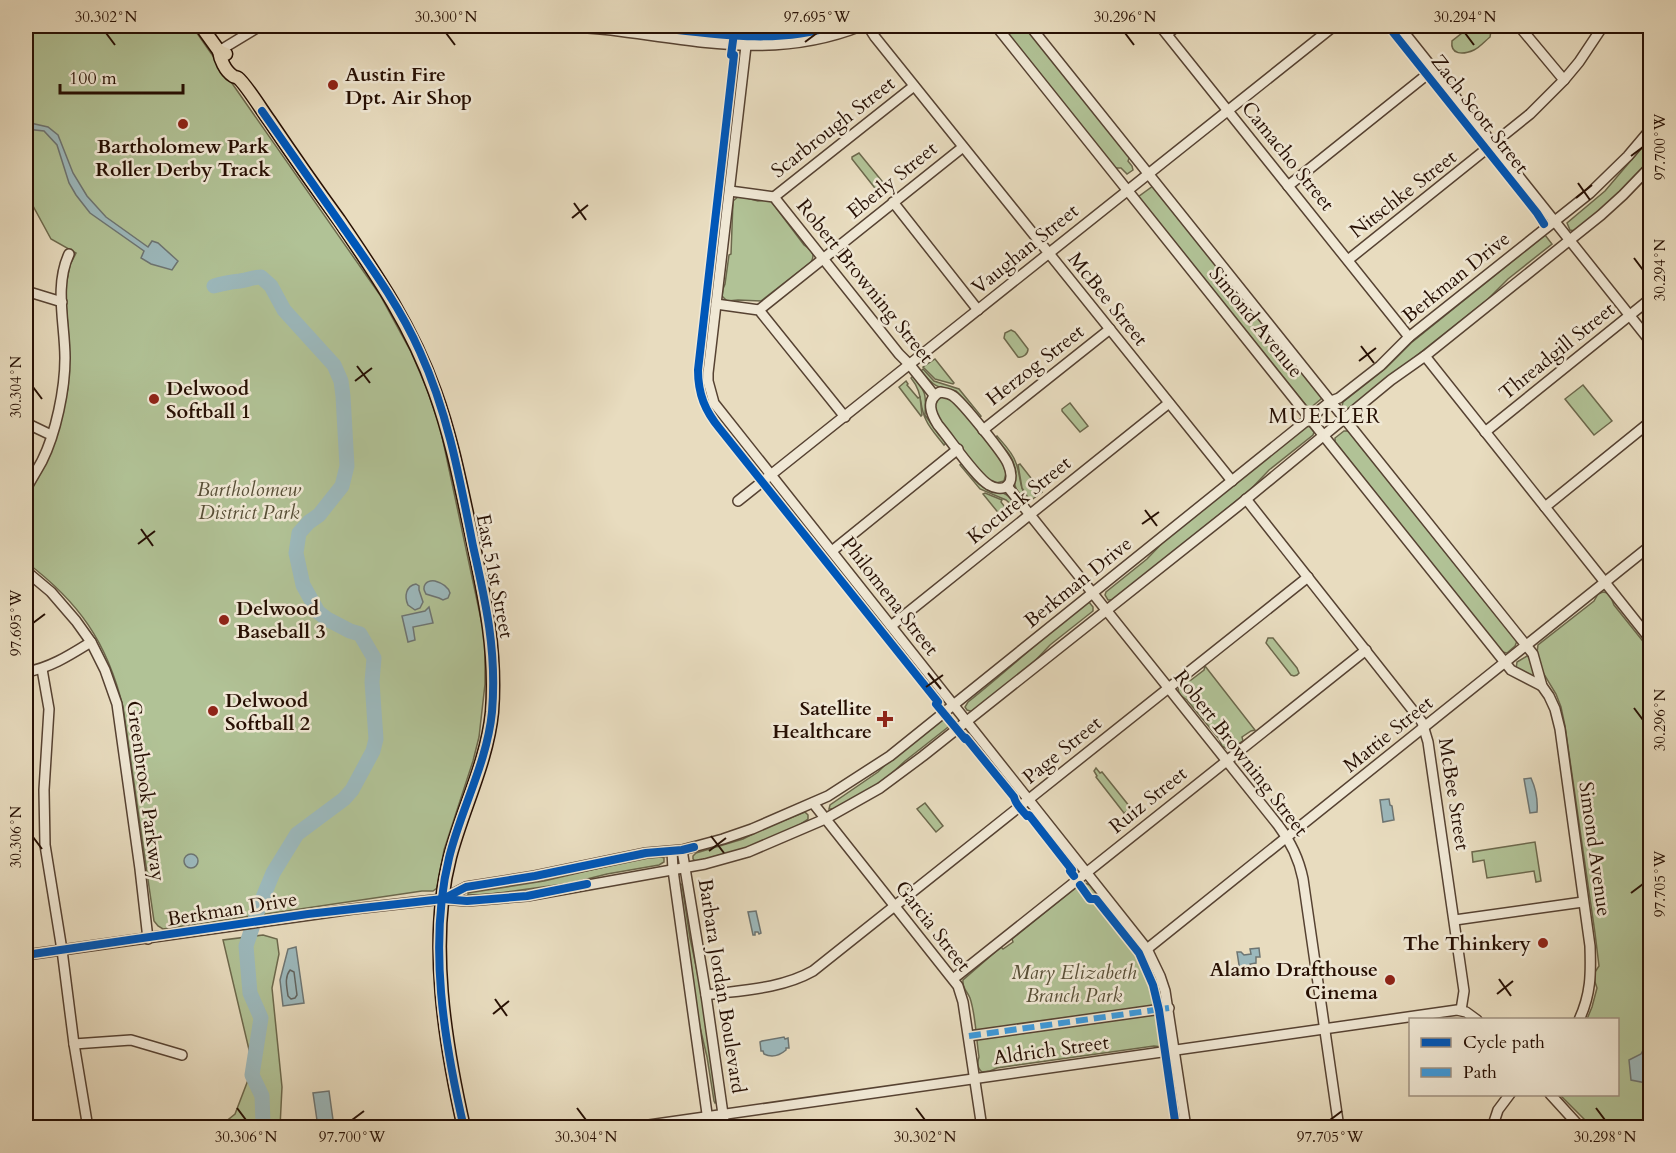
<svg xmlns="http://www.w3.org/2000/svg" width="1676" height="1153" font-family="Cardo,serif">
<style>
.green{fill:#b1c296;stroke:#6c684c;stroke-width:1.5}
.water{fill:#9cb9bd;stroke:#6d7573;stroke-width:1.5}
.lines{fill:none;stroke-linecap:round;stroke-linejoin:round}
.shore{stroke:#616460;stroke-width:1.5}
.river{stroke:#9cb9bd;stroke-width:15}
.minor-casing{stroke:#564232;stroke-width:12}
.major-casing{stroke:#260f03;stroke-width:15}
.minor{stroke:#f0e8d5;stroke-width:9}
.major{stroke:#e8dcbf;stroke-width:12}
.quiet{stroke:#3c9add;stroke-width:6;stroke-dasharray:12 6;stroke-linecap:butt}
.cycleway-casing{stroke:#f0e8d5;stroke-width:11}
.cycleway{stroke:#0057b8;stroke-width:8}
.ticks{fill:none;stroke:#260f03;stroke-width:2}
.poi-dot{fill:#8f2418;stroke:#f0e8d5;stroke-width:2}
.labels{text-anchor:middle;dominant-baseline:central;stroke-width:5;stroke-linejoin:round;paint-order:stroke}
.poi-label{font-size:20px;font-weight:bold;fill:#260f03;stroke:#f0e8d5;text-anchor:start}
.street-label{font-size:20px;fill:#260f03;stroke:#f0e8d5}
.park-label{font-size:20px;font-style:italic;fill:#574e36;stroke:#f0e8d5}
.neighbourhood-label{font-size:21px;letter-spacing:1.5px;fill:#260f03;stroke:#f0e8d5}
.neatline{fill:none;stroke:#260f03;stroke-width:2}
.ticks-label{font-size:15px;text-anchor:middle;fill:#260f03}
</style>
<rect width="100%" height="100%" fill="#e8dcbf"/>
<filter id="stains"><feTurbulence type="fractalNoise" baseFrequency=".00333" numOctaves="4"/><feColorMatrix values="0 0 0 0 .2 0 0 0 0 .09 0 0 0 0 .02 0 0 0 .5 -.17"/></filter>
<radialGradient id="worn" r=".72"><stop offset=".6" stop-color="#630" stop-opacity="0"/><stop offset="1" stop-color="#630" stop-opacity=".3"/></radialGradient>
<g class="green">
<path d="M26,26H192L380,295L411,352L427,389L440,427L482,624L485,642V684L479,737L473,761L444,850L437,888L433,891H422L163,929L158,926L154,921L123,707C107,642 79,602 26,562V498L46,463L59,429L68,388L69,341L65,290L70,265L76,253L51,239L26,193Z"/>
<polygon points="621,26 703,34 704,36 624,27"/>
<path d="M840,26H844L804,37L758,41V37C787,38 813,34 840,26Z"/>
<polygon points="1001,26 1025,26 1130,156 1128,161 1132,166 1133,170 1127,174 1121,168 1115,168"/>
<path d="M1471,26H1486L1491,31L1490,37C1485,41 1479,48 1474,50C1463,55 1450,55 1452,41Z"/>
<polygon points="1650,138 1650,161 1604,207 1575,231 1570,230 1567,223 1605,191"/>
<polygon points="859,153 886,186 880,192 878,192 852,159 852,157"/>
<polygon points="1153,186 1322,396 1321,399 1309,409 1138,197"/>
<path d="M739,196L758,201L766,200L771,201L804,245C811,250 816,254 811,262L761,301L738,300L727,301L722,296L723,289L725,284L729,255L731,254L733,201Z"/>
<polygon points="1545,235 1552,244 1508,279 1488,299 1349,409 1345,410 1342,406 1343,402 1386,368 1411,343"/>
<path d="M1011,330L1015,332L1028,349C1028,354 1023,358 1018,357L1004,338L1005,333Z"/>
<polygon points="935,359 954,383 953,384 935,379 923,367"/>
<path d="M923,369L934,381L959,389L981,416L977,419L972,408L956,391C937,387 935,388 921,371Z"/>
<path d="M913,376C927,393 926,395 925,415L939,435L948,441L944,445C938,437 930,429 926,420C918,404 924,394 911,378Z"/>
<polygon points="906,381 908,384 907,385 918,398 920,397 922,415 921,416 899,387"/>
<polygon points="1583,385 1612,421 1594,435 1565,399"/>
<path d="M939,397C948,396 953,401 959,406L1002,461L1006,473L1004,481L996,483L989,480L982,474L940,422L935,413V400Z"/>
<polygon points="1070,403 1088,426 1080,432 1062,411 1062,409"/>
<polygon points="1307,426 1310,427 1314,432 1313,435 1269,470 1250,490 1113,600 1108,600 1105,595 1106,592 1147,559 1167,538"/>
<polygon points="1344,431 1349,431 1517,641 1515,646 1507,653 1502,652 1335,442 1335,438"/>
<path d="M997,436C1004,444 1013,453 1016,463C1021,476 1019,488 1028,500L1026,502C1020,494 1013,488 1014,477C1015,468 1017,477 1015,468C1012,454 1003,446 993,439Z"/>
<path d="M964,462C969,473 974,483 987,489C993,492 990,490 996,491C1007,492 1012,500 1019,507L1016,509L1006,500L980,489L960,465Z"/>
<polygon points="1020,464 1042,492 1030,501 1022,488 1018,465"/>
<polygon points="985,493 1002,500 1001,502 1011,515 1013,515 1005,521 983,494"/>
<polygon points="1603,592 1608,593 1610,595 1614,605 1650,650 1650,1127 1592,1127 1560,1095 1618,1094 1618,1020 1587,1019 1592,1007 1597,988 1595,982 1595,972 1599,966 1595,933 1565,726 1561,707 1556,694 1542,671 1537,653 1538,645 1594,601 1598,594"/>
<path d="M1089,602L1093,607V611L1050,645L1030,666L973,712L967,710L965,707L968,702C1008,670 1046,635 1086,603Z"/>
<polygon points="1268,638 1273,638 1297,668 1299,673 1297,675 1294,676 1291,675 1266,643"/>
<polygon points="1527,656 1531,659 1535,678 1516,669 1517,662"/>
<path d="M1205,666L1255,730L1251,731L1242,737L1243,741L1229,750L1222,746L1219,739L1187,700L1180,695L1178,690C1180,683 1184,680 1191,680L1204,670Z"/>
<polygon points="948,714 951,715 954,720 952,724 905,761 878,786 834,809 829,809 830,805 878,772 894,756"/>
<polygon points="1096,768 1100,773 1102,772 1130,807 1129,808 1131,811 1129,816 1126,812 1124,813 1096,777 1097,776 1094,771"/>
<polygon points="925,803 943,826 936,832 917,809"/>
<polygon points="805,812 808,815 808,819 799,825 746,849 696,862 693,859 693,856 696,853 743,839 765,828"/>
<polygon points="1535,842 1541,881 1536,882 1534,871 1487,878 1484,860 1473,862 1472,852"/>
<polygon points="646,857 659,856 664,858 664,862 659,865 607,874 571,883 484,895 468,895 468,893 544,881"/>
<path d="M1084,883L1090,885C1116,917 1145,947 1159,987C1164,1005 1165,1024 1168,1042L1163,1047L1154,1046L997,1068L990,1071L982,1072C977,1068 977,1063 979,1057C976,1038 976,1016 970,998C967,991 962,988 963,980L1001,947L1003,949L1013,942L1012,939L1080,884Z"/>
<polygon points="681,884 682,885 690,938 701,989 717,1101 715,1103 714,1101 707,1057 699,1023 680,885"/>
<polygon points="263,935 277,939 279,954 272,988 282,1087 280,1127 219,1127 235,1114 248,1080 251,1058 223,940"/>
</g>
<g class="water">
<polygon points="26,122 48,127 58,135 73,173 87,196 106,217 148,247 152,241 158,243 178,261 172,270 151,264 141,258 144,251 90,213 76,195 69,183 57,145 44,131 26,129"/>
<path d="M435,581C442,583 448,586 450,593L448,598L443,600L439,598L426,594C421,586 426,580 435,581Z"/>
<path d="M416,584L419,586V590L423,602L420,608L415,610L408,605C404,596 406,586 416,584Z"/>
<polygon points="429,607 433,623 413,627 415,640 408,642 402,616 425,611"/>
<path d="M1531,778C1536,789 1538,800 1537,812L1530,813L1524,779Z"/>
<polygon points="1389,799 1390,805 1392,806 1394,820 1383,822 1380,800"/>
<circle cx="191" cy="861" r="7"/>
<polygon points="756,911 761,933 759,934 758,932 755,932 755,935 753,935 748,912"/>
<polygon points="296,947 304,1003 283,1006 280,980 288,949"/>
<polygon points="1259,948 1260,957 1256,957 1256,963 1250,964 1251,969 1240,971 1237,952 1241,952 1244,955 1251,954 1250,949"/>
<path d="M784,1037L785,1039L788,1038L789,1048H786V1050C779,1056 772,1058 764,1054L763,1051H761L760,1042L762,1041Z"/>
<polygon points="1650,1037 1650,1087 1646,1083 1631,1080 1629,1060 1641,1054"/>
<polygon points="329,1091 334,1127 318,1127 313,1093"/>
</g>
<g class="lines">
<path class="shore" d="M290,970L294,972L297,995L295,998L291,999L288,996C287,987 284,978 290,970Z"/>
<path class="river" d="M214,286C223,283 230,282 240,281C247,280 254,277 261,277L271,286L284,310L334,365L341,381L343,396L347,466L342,486L319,515L309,522L299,533L296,553L303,585L318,612L327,619L350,631L360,634L374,658L372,682L376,739L373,751L352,790L344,799L297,834L273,873L259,907L246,946L250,993L261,1018L252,1075L262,1096L263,1123L261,1128"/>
<g class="minor-casing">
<g id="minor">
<path d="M556,26C575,27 593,28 611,30C699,41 776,60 861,26"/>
<polyline points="868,26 875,37 1232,481"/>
<polyline points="996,26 1511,670 1542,686"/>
<path d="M1030,26L1533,654L1542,686L1549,696L1555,709L1560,729L1590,946C1591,974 1591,994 1579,1020"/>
<polyline points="1160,26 1409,337"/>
<polyline points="1399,26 1650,341"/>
<polyline points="1519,26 1564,80"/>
<polyline points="1167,34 1177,26"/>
<polyline points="746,46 708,373 708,381 714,403 1147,949 1160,976 1165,991 1186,1128"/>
<polyline points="219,51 260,26"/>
<polyline points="1288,186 1434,69"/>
<polyline points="730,191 774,197 899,354 910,365 934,395"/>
<polyline points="774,197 914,86"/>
<polyline points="893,202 978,310"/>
<polyline points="1348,260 1530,114 1564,80 1579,62 1603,26"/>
<polyline points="26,291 62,302"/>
<polyline points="716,304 759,310 845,417"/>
<polyline points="759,310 963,147"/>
<polyline points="1425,356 1650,639"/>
<path d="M940,392C945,393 949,393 953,396C962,402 1004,454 1008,464C1011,471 1013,481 1007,486C1002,490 994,488 989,485C976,478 950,439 938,425C931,414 925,400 940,392Z"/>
<polyline points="26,423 51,435"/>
<polyline points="983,430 1110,329"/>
<polyline points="1485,432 1650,299"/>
<path d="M1007,486L1278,825C1291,842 1299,859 1303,879L1339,1128"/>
<path d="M26,489C31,480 37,470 42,461C56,433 65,389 65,358C65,324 54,286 69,254"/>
<polyline points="1246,499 1422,722 1428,742 1464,991 1461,1010"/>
<polyline points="738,501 1334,26"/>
<polyline points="1545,507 1650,422"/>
<polyline points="832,551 958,449"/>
<polyline points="26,571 51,592 76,621 91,642 105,670 117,704 140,869 148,939"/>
<polyline points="891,626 1169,403"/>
<polyline points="42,669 49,709 44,790 45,845 62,950 74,1044 88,1128"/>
<path d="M26,672C50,668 70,655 91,642"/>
<polyline points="813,803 958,986 963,1002 982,1128"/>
<polyline points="682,850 706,995 725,1128"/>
<polyline points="672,851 673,870 709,1128"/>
<polyline points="443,899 466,887 535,876 646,853 682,850 723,839 752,829 828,796 890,756 1331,401 1339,398 1380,366 1409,337 1590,193 1628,156 1650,130"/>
<polyline points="1455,920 1583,902"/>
<polyline points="1147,949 1650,546"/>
<polyline points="26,955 353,909 443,899 467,901 527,896 705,864 748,852 825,819 880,788 923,756 1238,506 1391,380 1425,356 1601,215 1623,195 1650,167"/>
<polyline points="953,979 1366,650"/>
<path d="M706,995C742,990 781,989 813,971L1308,577"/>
<polyline points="969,1036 1169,1008"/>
<polyline points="74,1044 131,1040 182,1055"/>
<polyline points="1550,1094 1581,1128"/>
<polyline points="628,1128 1457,1010 1466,1012 1477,1020"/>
<polyline points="1492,1128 1498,1110 1510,1094"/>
</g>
</g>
<g class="major-casing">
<g id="major">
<polyline points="201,26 219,51 226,54"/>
<path d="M219,51C220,59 225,71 233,76C234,77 237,77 238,78C245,83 263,112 269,120C292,154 315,187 339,220C378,277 412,327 435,392C451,436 460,482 470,528C483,590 497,647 492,712C487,762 463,808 450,857C428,941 445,1044 464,1128"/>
</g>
</g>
<use href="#minor" class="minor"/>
<use href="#major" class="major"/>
<polyline class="quiet" points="969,1036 1169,1008"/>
<g class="cycleway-casing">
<g id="cycleway">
<path d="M643,26C702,32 775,46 833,26"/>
<path d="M735,26L731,55H734L698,370C698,394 705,411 720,429L938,702L936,704L965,739L966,738L1014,797C1015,804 1023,811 1027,816L1029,815L1072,870L1070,871L1074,876"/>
<polyline points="1388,26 1537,213 1544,224"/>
<path d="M262,111C289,150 316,188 343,227C371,267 400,307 420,352C448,413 460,480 473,546C486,603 497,652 492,712C487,763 461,809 449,858C428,945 444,1042 464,1128"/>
<polyline points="1080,885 1090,899 1096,899 1139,953 1153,985 1159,1010 1176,1128"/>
<polyline points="443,899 466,887 535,876 646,853 682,850 694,847"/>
<polyline points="26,955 308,914 443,899 467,901 527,896 587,884"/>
</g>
</g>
<use href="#cycleway" class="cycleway"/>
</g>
<path class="ticks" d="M106,33L115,45M446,33L455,45M1125,33L1134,45M1465,33L1474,45M805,42L817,33M1631,156L1643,147M1578,183L1590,200M1576,198L1592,185M574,203L586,220M572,218L588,205M1634,258L1643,270M1361,346L1374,363M1359,361L1376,348M357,366L370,383M355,381L372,368M33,387L42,399M1145,510L1157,526M1142,524L1159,512M141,529L153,546M138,544L155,531M33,623L45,614M928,673L941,689M926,687L943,675M1634,708L1643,720M711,836L724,853M33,837L42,849M709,851L726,838M1631,893L1643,884M1499,979L1511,996M1497,994L1513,981M495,999L507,1016M493,1014L509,1001M237,1108L246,1120M577,1108L586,1120M916,1108L925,1120M1596,1108L1605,1120M352,1120L364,1111M1330,1120L1342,1111"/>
<g class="poi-dot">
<circle cx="333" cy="85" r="6"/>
<circle cx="183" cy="124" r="6"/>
<circle cx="154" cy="399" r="6"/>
<circle cx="224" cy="620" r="6"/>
<circle cx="213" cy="711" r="6"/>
<path d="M882 710h6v6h6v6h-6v6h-6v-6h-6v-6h6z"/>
<circle cx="1543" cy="943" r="6"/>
<circle cx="1390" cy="980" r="6"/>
</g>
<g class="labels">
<g class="poi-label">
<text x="345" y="74">Austin Fire<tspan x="345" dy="23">Dpt. Air Shop</tspan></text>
<text x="183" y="146" text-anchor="middle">Bartholomew Park<tspan x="183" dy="23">Roller Derby Track</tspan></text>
<text x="166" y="388">Delwood<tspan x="166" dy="23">Softball 1</tspan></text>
<text x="236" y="608">Delwood<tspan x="236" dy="23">Baseball 3</tspan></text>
<text x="225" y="700">Delwood<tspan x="225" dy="23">Softball 2</tspan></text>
<text x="872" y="708" text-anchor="end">Satellite<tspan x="872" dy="23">Healthcare</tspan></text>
<text x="1531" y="943" text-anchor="end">The Thinkery</text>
<text x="1378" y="969" text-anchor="end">Alamo Drafthouse<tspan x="1378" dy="23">Cinema</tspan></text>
</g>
<g class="street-label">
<text transform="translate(1480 114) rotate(52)">Zach Scott Street</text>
<text transform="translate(833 127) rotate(-38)">Scarbrough Street</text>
<text transform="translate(1288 156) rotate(51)">Camacho Street</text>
<text transform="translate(892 180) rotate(-39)">Eberly Street</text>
<text transform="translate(1403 194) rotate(-38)">Nitschke Street</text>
<text transform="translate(1025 249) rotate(-39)">Vaughan Street</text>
<text transform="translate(1456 277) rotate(-39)">Berkman Drive</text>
<text transform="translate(865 281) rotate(51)">Robert Browning Street</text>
<text transform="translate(1108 299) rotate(51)">McBee Street</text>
<text transform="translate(1256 322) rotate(51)">Simond Avenue</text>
<text transform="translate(1557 351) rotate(-39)">Threadgill Street</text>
<text transform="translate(1035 365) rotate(-38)">Herzog Street</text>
<text transform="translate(1019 500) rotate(-39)">Kocurek Street</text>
<text transform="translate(495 576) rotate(79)">East 51st Street</text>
<text transform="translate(1078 582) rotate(-39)">Berkman Drive</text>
<text transform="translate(890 596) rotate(52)">Philomena Street</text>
<text transform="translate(1388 734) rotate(-39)">Mattie Street</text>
<text transform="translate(1062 750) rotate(-39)">Page Street</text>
<text transform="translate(1241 753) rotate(52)">Robert Browning Street</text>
<text transform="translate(146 791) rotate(82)">Greenbrook Parkway</text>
<text transform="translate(1454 794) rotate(81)">McBee Street</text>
<text transform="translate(1148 800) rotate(-39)">Ruiz Street</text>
<text transform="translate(1595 849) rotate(82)">Simond Avenue</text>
<text transform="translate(232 909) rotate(-9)">Berkman Drive</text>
<text transform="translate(933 926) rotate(52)">Garcia Street</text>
<text transform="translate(722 986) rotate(81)">Barbara Jordan Boulevard</text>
<text transform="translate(1051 1050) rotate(-8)">Aldrich Street</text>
</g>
<g class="park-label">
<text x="249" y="489">Bartholomew<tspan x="249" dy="23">District Park</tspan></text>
<text x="1074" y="972">Mary Elizabeth<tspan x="1074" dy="23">Branch Park</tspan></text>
</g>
<g class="neighbourhood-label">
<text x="1325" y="416">MUELLER</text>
</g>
</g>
<rect width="1676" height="1153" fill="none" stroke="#e8dcbf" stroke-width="66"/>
<rect x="1409" y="1018" width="210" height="78" fill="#f0e8d5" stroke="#9f9181" stroke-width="1.5"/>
<rect x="1421" y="1038" width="30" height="9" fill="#0057b8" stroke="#9f9181" stroke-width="1.5"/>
<text x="1463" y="1048" font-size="18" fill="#260f03">Cycle path</text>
<rect x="1421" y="1068" width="30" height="9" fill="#3c9add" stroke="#9f9181" stroke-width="1.5"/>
<text x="1463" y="1078" font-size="18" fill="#260f03">Path</text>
<path d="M60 84v9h123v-9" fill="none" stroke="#260f03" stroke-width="3"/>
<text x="69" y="84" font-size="18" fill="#260f03" stroke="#f0e8d5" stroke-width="4.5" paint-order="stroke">100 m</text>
<rect x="33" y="33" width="1610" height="1087" class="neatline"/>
<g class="ticks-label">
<text x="106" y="22">30.302°N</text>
<text x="446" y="22">30.300°N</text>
<text x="817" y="22">97.695°W</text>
<text x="1125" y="22">30.296°N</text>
<text x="1465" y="22">30.294°N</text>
<text transform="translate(1660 147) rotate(-90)" y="5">97.700°W</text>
<text transform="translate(1660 270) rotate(-90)" y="5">30.294°N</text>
<text transform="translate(16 387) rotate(-90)" y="5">30.304°N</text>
<text transform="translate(16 623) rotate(-90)" y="5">97.695°W</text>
<text transform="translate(1660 720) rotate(-90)" y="5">30.296°N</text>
<text transform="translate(16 837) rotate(-90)" y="5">30.306°N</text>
<text transform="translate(1660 884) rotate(-90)" y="5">97.705°W</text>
<text x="246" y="1142">30.306°N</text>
<text x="352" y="1142">97.700°W</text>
<text x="586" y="1142">30.304°N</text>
<text x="925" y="1142">30.302°N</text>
<text x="1330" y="1142">97.705°W</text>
<text x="1605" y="1142">30.298°N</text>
</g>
<rect width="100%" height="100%" filter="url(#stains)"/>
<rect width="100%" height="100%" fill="url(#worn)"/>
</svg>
